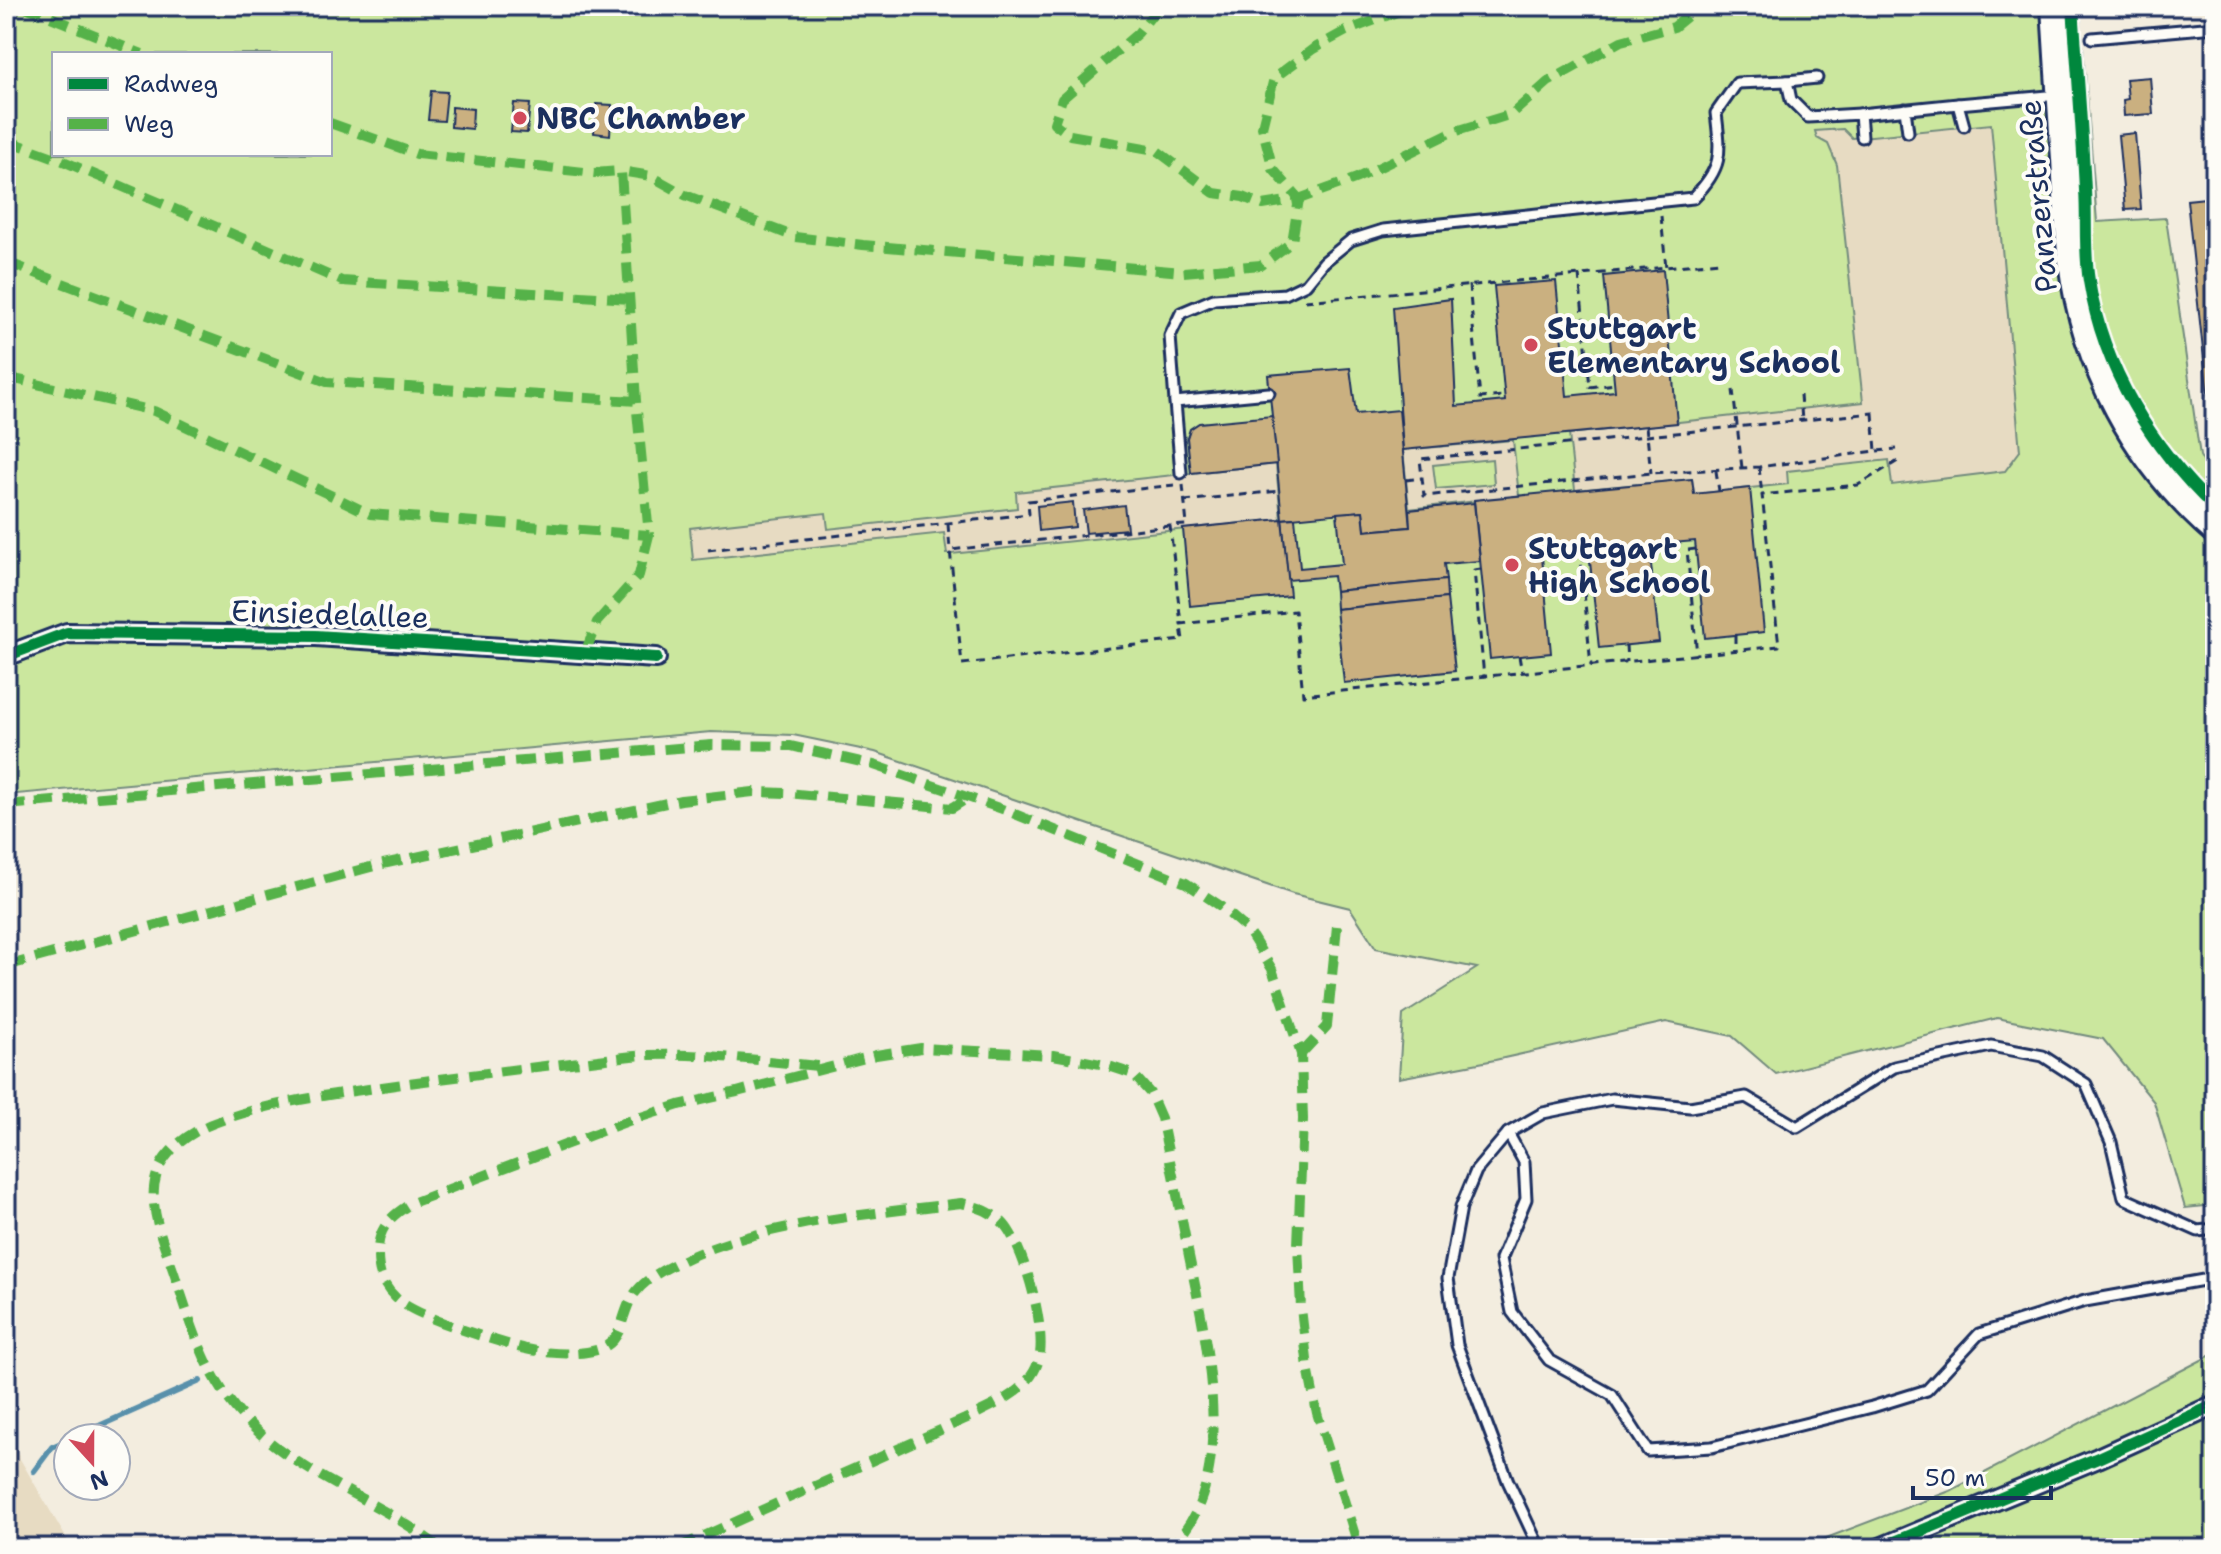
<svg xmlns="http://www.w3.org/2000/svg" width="2221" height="1554" font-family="'Shantell Sans',sans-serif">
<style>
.built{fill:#e7dbc2}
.green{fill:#cbe79e;stroke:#738b7e;stroke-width:2;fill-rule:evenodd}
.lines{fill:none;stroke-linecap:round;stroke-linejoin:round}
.stream{stroke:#5990ab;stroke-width:6}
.building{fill:#cab080;stroke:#1b2f5e;stroke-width:2}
.lane-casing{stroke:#1b2f5e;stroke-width:15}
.street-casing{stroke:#1b2f5e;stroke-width:24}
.secondary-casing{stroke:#1b2f5e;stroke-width:32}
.path{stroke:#1b2f5e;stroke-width:3;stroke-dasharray:8 6;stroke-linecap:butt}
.lane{stroke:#fdfcf7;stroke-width:9}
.street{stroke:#fdfcf7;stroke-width:18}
.secondary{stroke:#fdfcf7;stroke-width:26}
.quiet{stroke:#55b248;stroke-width:10;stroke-dasharray:20 10;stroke-linecap:butt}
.cycleway-casing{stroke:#fdfcf7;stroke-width:17}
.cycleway{stroke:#00873e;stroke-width:12}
.poi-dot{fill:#d1495b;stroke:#fdfcf7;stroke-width:3}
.labels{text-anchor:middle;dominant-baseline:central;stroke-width:8;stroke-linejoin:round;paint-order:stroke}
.poi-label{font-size:30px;font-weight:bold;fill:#1b2f5e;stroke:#fdfcf7;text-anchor:start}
.street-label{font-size:30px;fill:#1b2f5e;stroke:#fdfcf7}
</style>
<rect width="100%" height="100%" fill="#f3eddf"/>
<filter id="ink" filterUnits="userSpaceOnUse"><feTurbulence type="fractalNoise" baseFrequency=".0125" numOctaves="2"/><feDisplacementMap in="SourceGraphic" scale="16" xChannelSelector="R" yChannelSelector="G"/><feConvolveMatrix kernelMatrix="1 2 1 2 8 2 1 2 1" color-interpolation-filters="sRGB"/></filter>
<g filter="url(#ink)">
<g class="built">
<polygon points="1989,12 2041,490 703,712 659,383"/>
<polygon points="6,1420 20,1459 72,1548 6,1548"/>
</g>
<g class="green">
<path d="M6,6H2080L2097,222L2166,218L2200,456L2215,482V1205L2185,1208L2154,1102L2103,1039L1997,1018L1776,1074L1732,1036L1666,1022L1495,1060L1399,1078L1403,1015L1477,968L1376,948L1350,908L1293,894L875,752L793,735L711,732L6,795ZM54,54H330V154H54ZM1991,124L2020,451L2005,471L1892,485L1889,460L1787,471L1788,484L1694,494L1692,479L1575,490L1569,434L1863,402L1837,165L1828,144L1817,138L1815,131L1843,129L1852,138ZM1513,440L1519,496L1409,509L1403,450ZM1276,464L1281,519L951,554H947L944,533L693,560L690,528L826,513L828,529L1017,508L1016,492Z"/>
<polygon points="1492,459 1494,484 1436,489 1433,465"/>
<polygon points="2215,1353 2215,1548 1800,1548 1950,1491"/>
</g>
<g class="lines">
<g class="stream">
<polyline points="72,1438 200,1381"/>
<polyline points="34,1471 52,1447 68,1440"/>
</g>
</g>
<g class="building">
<polygon points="2150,77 2153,114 2124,116 2123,100 2128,99 2126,79"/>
<polygon points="431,91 447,92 444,121 428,120"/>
<polygon points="514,103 530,104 527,133 511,132"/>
<polygon points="596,104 612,105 610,135 594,133"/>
<polygon points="452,107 473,109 472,129 451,127"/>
<polygon points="2135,133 2141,209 2125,210 2118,135"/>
<polygon points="2215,197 2215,454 2214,454 2187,200"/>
<polygon points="1663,270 1677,423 1403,450 1393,307 1451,299 1456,406 1505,401 1494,286 1556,281 1567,396 1615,391 1604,276"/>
<polygon points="1350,368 1356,414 1399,410 1410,527 1365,531 1363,511 1282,519 1268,375"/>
<polygon points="1272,416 1277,464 1191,473 1187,438 1190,429 1199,423"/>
<polygon points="1692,479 1694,494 1750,488 1764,632 1705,638 1695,541 1649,545 1659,642 1599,648 1589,552 1542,557 1551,653 1490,659 1474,500"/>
<polygon points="1073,502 1075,527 1039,531 1037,506"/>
<polygon points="1474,503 1480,561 1444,564 1446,580 1335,591 1333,576 1288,580 1282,519 1295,518 1300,568 1342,564 1337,513 1363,511 1365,531 1410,527 1409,510"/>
<polygon points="1124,505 1127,529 1086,533 1083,510"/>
<polygon points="1282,519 1290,596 1190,606 1183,529"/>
<polygon points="1446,580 1447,598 1336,609 1335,591"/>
<polygon points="1447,598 1455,671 1344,683 1336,609"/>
</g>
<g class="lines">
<g class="lane-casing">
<g id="lane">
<polyline points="2092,38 2215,27"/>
<polyline points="1817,78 1787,81 1791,100 1808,117 1860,114 1862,137"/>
<polyline points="1958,104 2059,95"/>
<polyline points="1905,109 1908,132"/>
<polyline points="1860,114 1958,104 1964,126"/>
<path d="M1175,402L1170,336L1181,313L1214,299L1285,294L1306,284L1324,262L1351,240L1383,230L1693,198C1723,168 1721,154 1716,113L1737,83L1787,81"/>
<polyline points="1181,473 1175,402 1269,393"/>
<polyline points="1508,1133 1524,1162 1526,1199 1501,1259 1512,1312 1549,1360 1612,1395 1648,1451 1712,1447 1872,1407 1927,1390 1979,1334 2085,1301 2215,1278"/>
<polyline points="1537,1548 1537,1543 1508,1481 1457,1345 1448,1278 1461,1207 1476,1171 1508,1133 1543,1113 1612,1099 1690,1107 1746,1097 1797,1127 1894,1067 1991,1046 2043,1056 2086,1084 2111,1142 2124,1198 2198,1231 2215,1229"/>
</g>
</g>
<g class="street-casing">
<g id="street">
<polyline points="6,656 67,633 316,636 656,658"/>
<polyline points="1880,1548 2098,1458 2215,1405"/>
</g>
</g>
<g class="secondary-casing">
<path id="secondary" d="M2055,6C2058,57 2061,107 2065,158C2067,193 2068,227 2072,261C2085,366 2136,461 2215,530"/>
</g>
<g class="path">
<polyline points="1661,216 1666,268"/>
<polyline points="1579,275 1590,387 1615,384"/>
<polyline points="1469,285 1480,398 1505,396"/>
<polyline points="1305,301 1719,262"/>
<polyline points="1733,390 1742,468"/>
<polyline points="1800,395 1802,421"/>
<polygon points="1873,413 1876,451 1759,467 1651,473 1424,496 1420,459"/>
<polyline points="1646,426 1651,473"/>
<polyline points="1877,451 1897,449"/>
<polyline points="1759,467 1762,495"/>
<polyline points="1716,471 1719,491"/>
<polyline points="1406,480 1422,478"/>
<polyline points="1183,485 1187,525 1170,526 1181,624 1295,611 1303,695 1779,646 1762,495 1858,485 1898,461"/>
<polyline points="1184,501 1279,491"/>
<polyline points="948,524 950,550"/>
<polyline points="1170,526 950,550 962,664 1183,640 1181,626"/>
<polyline points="1696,549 1687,550 1697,655"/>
<polyline points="708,550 1029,514 1028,501 1175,485"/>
<polyline points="1590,559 1581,560 1591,666"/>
<polyline points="1481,569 1474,570 1484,677"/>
<polyline points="1735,635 1735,650"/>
<polyline points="1626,645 1627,662"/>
<polyline points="1519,656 1522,673"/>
</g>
<use href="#lane" class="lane"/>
<use href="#street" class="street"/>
<use href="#secondary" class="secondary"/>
<g class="quiet">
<polyline points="23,6 142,54"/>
<polyline points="1159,6 1138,33 1062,99 1054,123 1070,135 1156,150 1214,193 1243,197 1263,205 1299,199 1357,178 1450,133 1512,114 1548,82 1621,41 1674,27 1700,6"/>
<polyline points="330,123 417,154 594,173 621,171"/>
<polyline points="6,140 56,158 342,281 630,299"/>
<polyline points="6,262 327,382 636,401"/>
<polyline points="6,377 154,411 370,514 649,535"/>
<polyline points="585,653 597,622 639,575 649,535 636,401 621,171 651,176 685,195 795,237 863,245 1183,272 1261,265 1292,242 1299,199 1273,169 1262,127 1274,78 1313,49 1346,31 1413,6"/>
<polyline points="6,805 712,745 791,746 874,765 1005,810 1186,883 1219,905 1248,930 1272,969 1301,1054 1303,1119 1298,1245 1301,1308 1308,1368 1317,1413 1359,1548"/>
<polyline points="6,966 374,866 681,800 753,792 786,793 952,808 969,797"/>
<polyline points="1301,1054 1327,1026 1337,926"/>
<path d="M440,1548C379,1499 299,1477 244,1418C206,1377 194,1331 176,1279C164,1241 139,1194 165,1158C177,1142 195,1130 214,1123C273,1100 346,1093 409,1083C463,1076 517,1069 571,1063C597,1061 623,1056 649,1055C706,1053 762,1061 818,1066"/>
<path d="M677,1548L965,1419C992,1406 1031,1391 1039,1359C1047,1329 1024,1247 1004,1224C991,1211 979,1207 961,1203C869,1214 753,1223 671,1266C655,1274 638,1285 630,1301C618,1326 623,1347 587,1352C568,1355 544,1353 526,1349C498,1342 415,1317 396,1298C383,1286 378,1273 378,1255C377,1229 390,1216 412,1203L628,1121L679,1105L737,1092L876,1055L921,1048L1053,1055L1106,1065L1133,1074L1150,1093L1161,1118C1171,1164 1180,1210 1189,1256C1206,1338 1241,1485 1169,1548"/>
</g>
<g class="cycleway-casing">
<g id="cycleway">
<path d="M2073,6C2077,67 2082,128 2085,190C2087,220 2084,251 2089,281C2103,369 2152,448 2215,508"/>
<polyline points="6,656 67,633 316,636 656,658"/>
<polyline points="1880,1548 2098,1458 2215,1405"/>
</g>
</g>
<use href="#cycleway" class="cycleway"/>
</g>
</g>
<g class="poi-dot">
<circle cx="520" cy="118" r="8"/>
<circle cx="1531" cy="345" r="8"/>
<circle cx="1512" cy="565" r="8"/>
</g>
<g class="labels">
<g class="poi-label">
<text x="536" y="118">NBC Chamber</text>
<text x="1547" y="328">Stuttgart<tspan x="1547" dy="34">Elementary School</tspan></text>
<text x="1528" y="548">Stuttgart<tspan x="1528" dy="34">High School</tspan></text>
</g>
<g class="street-label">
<text transform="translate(2038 196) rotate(-95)">Panzerstraße</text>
<text transform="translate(330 614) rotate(2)">Einsiedelallee</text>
</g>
</g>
<rect width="2221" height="1554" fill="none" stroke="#fdfcf7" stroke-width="32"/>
<rect x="16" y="16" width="2189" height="1522" fill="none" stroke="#1b2f5e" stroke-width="3" filter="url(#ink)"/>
<rect x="52" y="52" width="280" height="104" fill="#fdfcf7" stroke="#a3aaba" stroke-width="2"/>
<rect x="68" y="78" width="40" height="12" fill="#00873e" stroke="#a3aaba" stroke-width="2"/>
<text x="124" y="92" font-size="24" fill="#1b2f5e">Radweg</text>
<rect x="68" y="118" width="40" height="12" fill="#55b248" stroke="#a3aaba" stroke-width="2"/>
<text x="124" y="132" font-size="24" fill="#1b2f5e">Weg</text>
<g transform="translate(92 1462) rotate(159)"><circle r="38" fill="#fdfcf7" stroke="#a3aaba" stroke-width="2"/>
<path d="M0-6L14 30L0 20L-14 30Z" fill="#d1495b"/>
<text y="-12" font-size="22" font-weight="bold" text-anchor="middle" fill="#1b2f5e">N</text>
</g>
<path d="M1913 1486v12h138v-12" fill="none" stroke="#1b2f5e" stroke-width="4"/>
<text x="1925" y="1486" font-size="24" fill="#1b2f5e" stroke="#fdfcf7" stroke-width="6" paint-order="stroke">50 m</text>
</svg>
